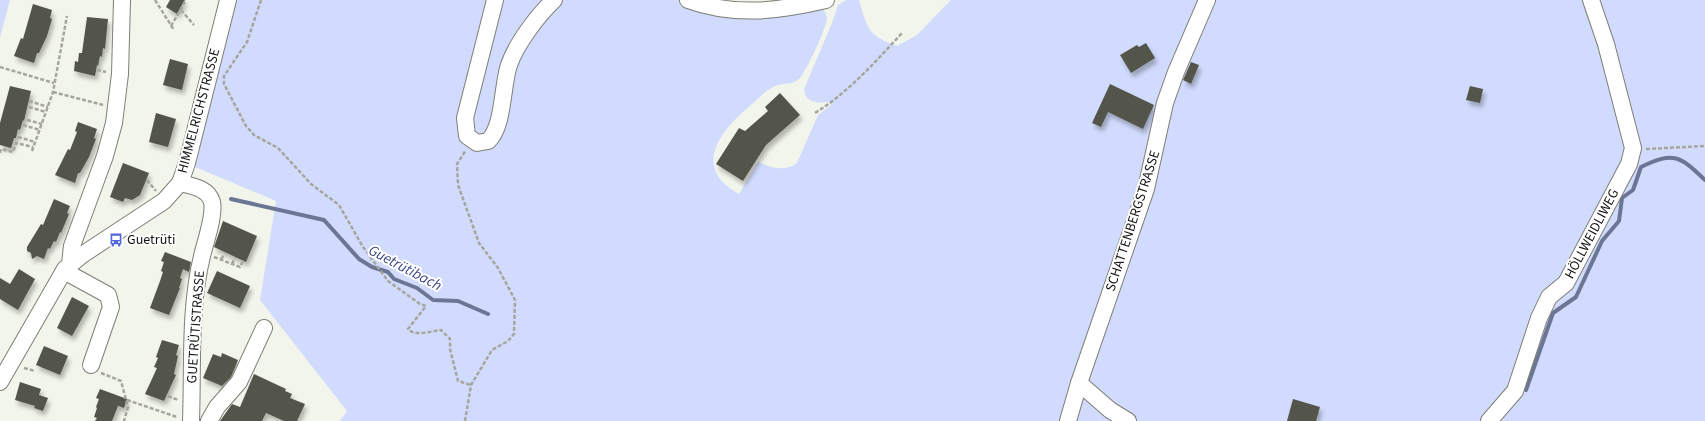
<svg xmlns="http://www.w3.org/2000/svg" width="1705" height="421" font-family="'Source Sans 3',sans-serif">
<style>
.green{fill:#d1dbfd}
.lines{fill:none;stroke-linecap:round;stroke-linejoin:round}
.stream{stroke:#6b7694;stroke-width:4}
.building{fill:#52554c;filter:url(#shadow)}
.minor-casing{stroke:#7d7f76;stroke-width:18}
.path{stroke:#a5a79f;stroke-width:2.5;stroke-dasharray:4 2;stroke-linecap:butt}
.minor{stroke:#fff;stroke-width:16}
.labels{text-anchor:middle;dominant-baseline:central;stroke-width:4;stroke-linejoin:round;paint-order:stroke}
.street-label{font-size:14px;fill:#161713;stroke:#fff}
.poi-label{font-size:14px;fill:#161713;stroke:#fff;text-anchor:start}
.water-label{font-size:15px;font-style:italic;fill:#3c4985;stroke:#fff}
</style>
<defs>
<filter id="shadow"><feDropShadow dx="2.5" dy="4.5" stdDeviation="2" flood-color="#0004"/></filter>
</defs>
<rect width="100%" height="100%" fill="#f2f5eb"/>
<g class="green">
<polygon points="0,0 10,0 0,37"/>
<path d="M230,0H492L468,92L475,150H484L491,147L511,68L559,0H680L695,6L822,8C825,12 827,14 827,19C826,28 806,73 799,79C791,86 782,82 773,87C765,91 759,98 752,104C721,130 690,167 739,194L758,162C771,168 785,172 797,163L818,115L831,105L829,102C817,103 805,103 804,89L832,23L838,5L846,0H859C867,28 868,36 897,46L917,35L951,0H1705V421H340L347,411L260,300L276,201L195,167Z"/>
<polygon points="499,0 550,0 530,24 489,132 480,137 470,130"/>
</g>
<g class="lines">
<g class="stream">
<polyline points="231,199 324,220 359,259 372,267 388,272 394,279 417,288 433,300 458,301 488,314"/>
<path d="M1526,390L1553,313L1576,297L1602,241L1619,221L1622,198L1633,190L1641,167C1674,151 1680,156 1705,180"/>
</g>
</g>
<g class="building">
<polygon points="170,0 185,0 177,14 166,7"/>
<polygon points="33,4 52,10 50,18 52,19 47,36 39,53 37,53 34,63 14,56 21,38 23,39"/>
<polygon points="87,17 108,19 105,49 103,48 102,57 100,56 98,66 97,65 95,76 74,71 75,61 78,62 79,53 82,53"/>
<polygon points="1146,43 1155,58 1131,73 1120,55 1137,45 1139,47"/>
<polygon points="170,59 188,64 182,90 163,85"/>
<polygon points="1191,62 1199,65 1191,84 1183,80"/>
<polygon points="1110,84 1154,105 1143,129 1108,112 1101,127 1092,123"/>
<polygon points="10,86 31,91 24,121 23,120 20,130 18,129 16,138 14,138 11,148 0,145 0,123"/>
<polygon points="1470,86 1483,89 1480,103 1466,100"/>
<polygon points="780,93 800,115 766,145 743,181 716,164 739,128 745,131 768,111 765,107"/>
<polygon points="156,113 176,119 168,147 149,142"/>
<polygon points="78,122 97,129 94,138 96,139 89,157 80,173 78,173 75,183 55,175 68,149 70,150 77,132 75,131"/>
<polygon points="123,163 149,173 140,195 132,200 125,198 123,202 110,197"/>
<polygon points="54,199 70,206 67,213 69,214 61,233 60,232 56,242 54,241 50,249 48,248 44,259 37,256 32,259 31,253 27,251 27,247 41,224 43,225"/>
<polygon points="223,221 257,236 246,262 214,247"/>
<polygon points="165,252 191,262 189,272 181,268 183,269 180,278 182,279 179,288 180,288 169,315 150,308 160,281 163,272 161,271 164,262 161,261"/>
<polygon points="19,269 35,279 18,310 0,299 0,278 10,284"/>
<polygon points="217,271 250,286 240,308 207,293"/>
<polygon points="72,297 89,306 72,336 57,328"/>
<polygon points="162,340 179,345 176,355 178,356 174,374 176,375 164,401 145,394 157,368 154,367 158,358 156,357"/>
<polygon points="44,346 68,356 60,375 36,365"/>
<polygon points="222,353 238,360 231,377 222,386 203,378 213,354 221,357"/>
<polygon points="254,374 286,389 285,391 292,394 290,398 305,404 297,421 284,421 266,413 262,421 220,421 232,404 240,407"/>
<polygon points="20,382 41,389 39,395 48,398 43,411 34,408 35,406 15,400"/>
<polygon points="100,389 127,399 124,408 116,405 118,406 112,421 95,421 97,418 94,417 97,408 96,407 99,399 96,398"/>
<polygon points="1293,399 1320,407 1316,421 1287,421"/>
</g>
<g class="lines">
<g class="minor-casing">
<g id="minor">
<path d="M495,0L465,118L467,136L477,143L488,141C504,127 502,85 509,65C516,44 538,15 554,0"/>
<path d="M688,0C735,17 779,11 826,0"/>
<path d="M180,183C192,186 208,188 212,202C215,215 205,243 202,256C189,309 193,367 191,421"/>
<polyline points="70,264 72,246 105,156 114,123 120,74 122,0"/>
<polyline points="64,271 108,295 111,307 91,365"/>
<polyline points="0,382 65,269 82,255 164,201 180,183 187,163 228,0"/>
<polyline points="1079,383 1110,410 1128,421"/>
<polyline points="209,421 217,407 239,382 264,328"/>
<polyline points="1068,421 1079,383 1146,189 1165,103 1176,72 1207,0"/>
<polyline points="1489,421 1515,391 1539,318 1549,297 1566,283 1629,164 1633,148 1606,44 1591,0"/>
</g>
</g>
<g class="path">
<polyline points="155,0 174,30"/>
<path d="M261,0L247,42L224,76V84L246,126L254,135L278,148L311,184L339,205L363,247L388,281L420,304L426,306L408,329C415,337 431,331 441,330L450,339V349L458,381L471,385"/>
<polyline points="181,10 194,25"/>
<polyline points="171,26 186,0"/>
<polyline points="0,67 54,83"/>
<polyline points="97,70 106,72"/>
<polyline points="53,92 103,105"/>
<polyline points="29,101 48,107"/>
<polyline points="29,107 46,112"/>
<path d="M815,113C849,92 876,61 903,32"/>
<polyline points="27,120 42,124"/>
<polyline points="23,125 40,130"/>
<polyline points="18,137 35,142"/>
<polyline points="1646,149 1705,146"/>
<polyline points="32,151 53,92 67,16"/>
<polyline points="0,153 1,149 13,152 16,143 33,147"/>
<polyline points="147,180 156,191"/>
<polyline points="214,257 240,267 243,261"/>
<polyline points="221,259 225,254"/>
<polyline points="232,264 235,258"/>
<polyline points="24,368 35,371"/>
<polyline points="101,373 121,381 128,407 124,421"/>
<polyline points="168,396 178,400"/>
<polyline points="127,400 177,417"/>
<polyline points="465,421 471,385 492,350 508,341 514,334 515,300 498,268 479,243 458,185 457,164 466,150"/>
</g>
<use href="#minor" class="minor"/>
</g>
<defs>
<g id="bus-bare" transform="scale(1.08)"><path d="M-5-6H5V4H4V6H2V4H-2V6H-4V4H-5ZM-3.5-4V0h7V-4ZM-3.5 1.2v1.5H-2V1.2ZM2 1.2v1.5H3.5V1.2Z" fill="#5265db" stroke="#fff" stroke-width="2.5" paint-order="stroke"/></g>
</defs>
<g fill-rule="evenodd">
<use href="#bus-bare" x="116" y="240"/>
</g>
<g class="labels">
<g class="street-label">
<text transform="translate(199 111) rotate(-75)">HIMMELRICHSTRASSE</text>
<text transform="translate(1133 221) rotate(-72)">SCHATTENBERGSTRASSE</text>
<text transform="translate(1592 234) rotate(-62)">HÖLLWEIDLIWEG</text>
<text transform="translate(196 327) rotate(-86)">GUETRÜTISTRASSE</text>
</g>
<g class="poi-label">
<text x="127" y="240">Guetrüti</text>
</g>
<g class="water-label">
<text transform="translate(405 268) rotate(28)">Guetrütibach</text>
</g>
</g>
</svg>
